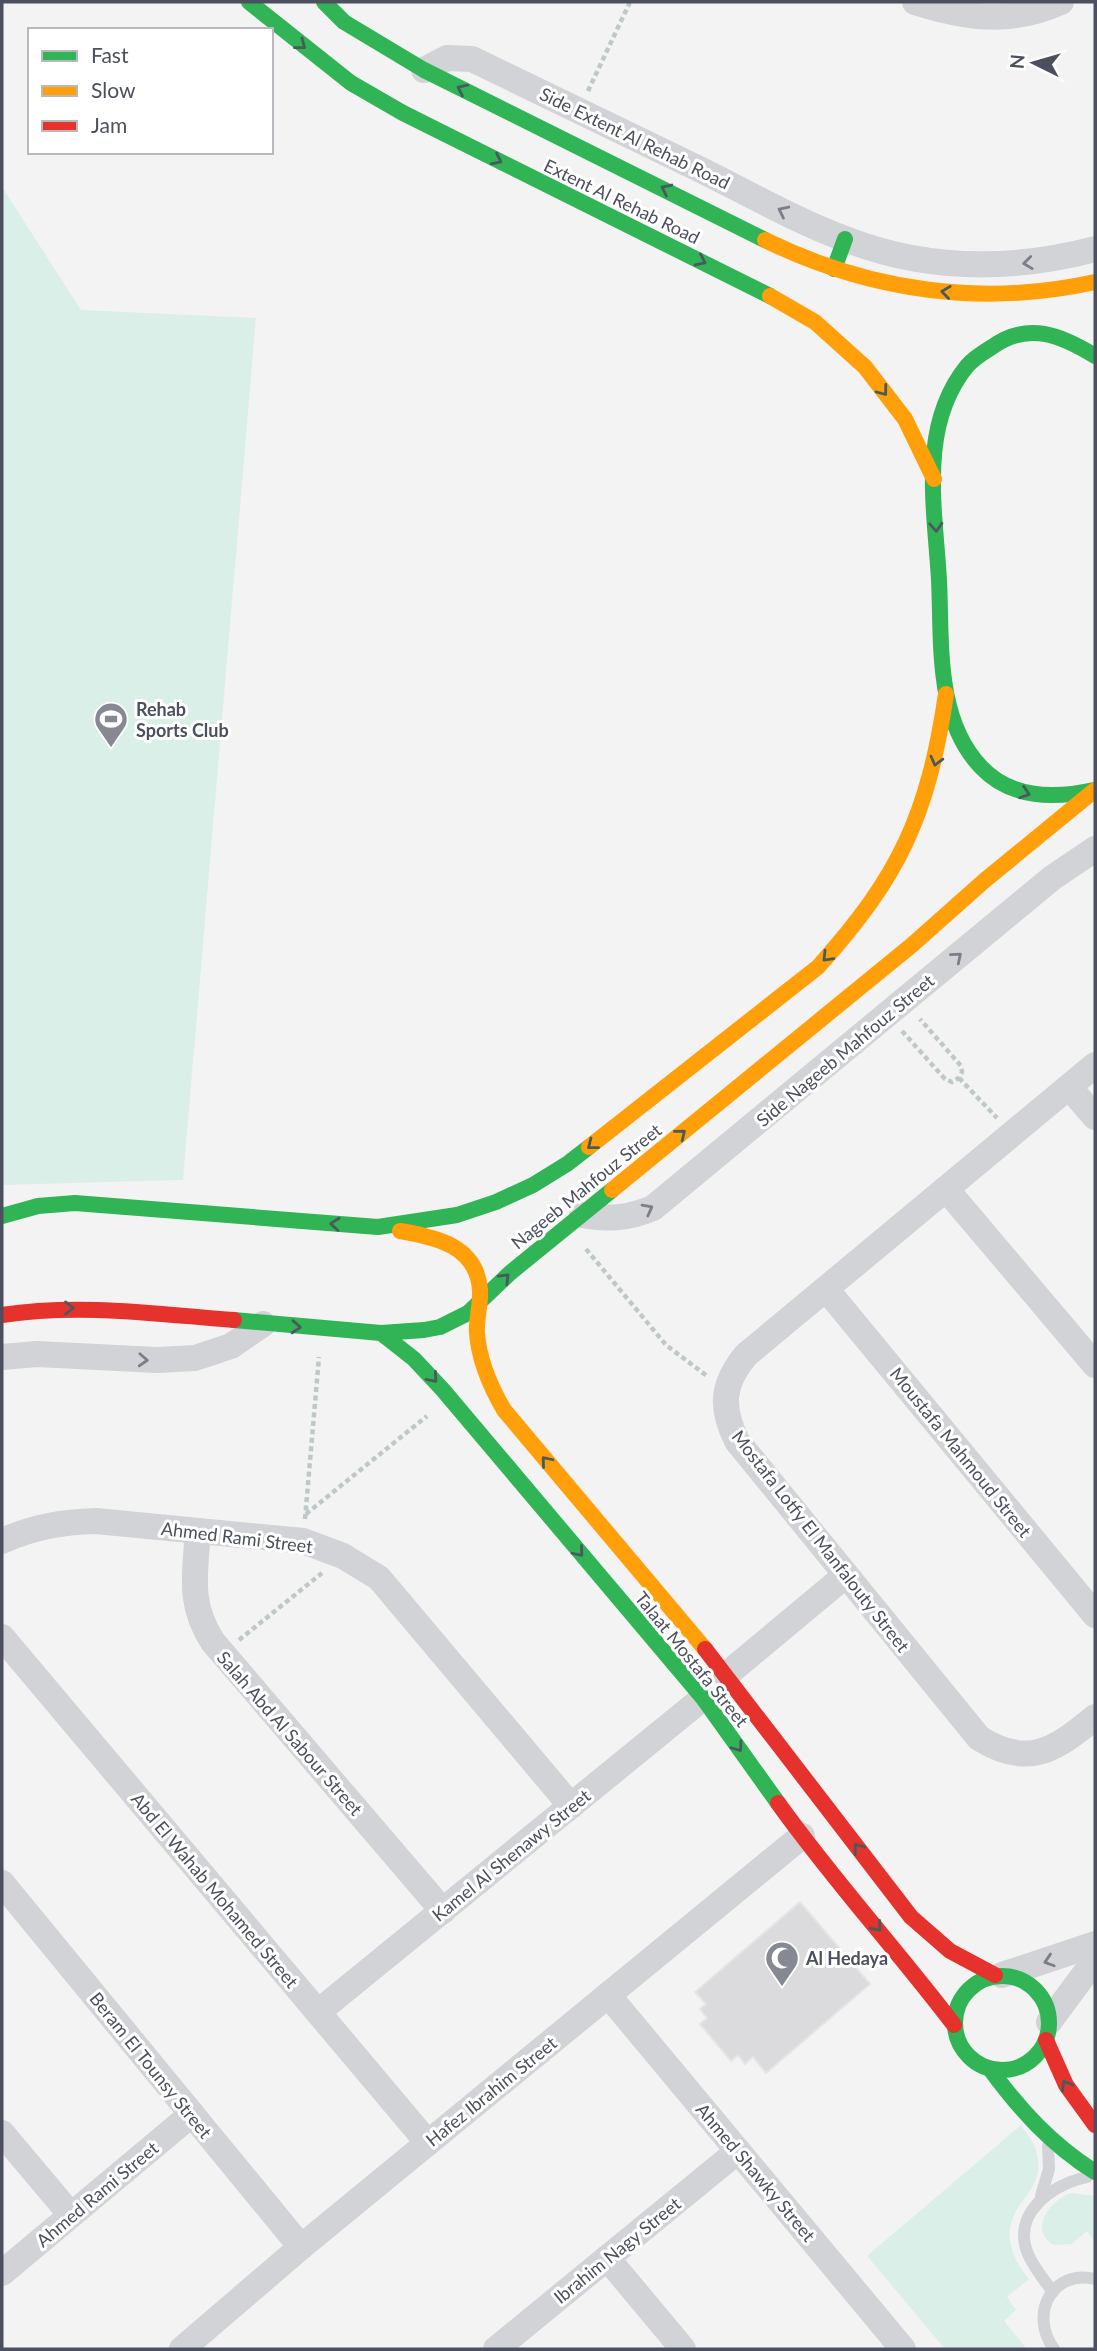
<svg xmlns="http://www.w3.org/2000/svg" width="1097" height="2351" font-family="Lato,sans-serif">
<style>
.green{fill:#dbefe9}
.building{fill:#dbdbdd;stroke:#e5e5e6;stroke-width:2}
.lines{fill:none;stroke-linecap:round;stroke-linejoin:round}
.path{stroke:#bfc8c8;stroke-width:4.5;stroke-dasharray:5 3.5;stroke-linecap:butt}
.lane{stroke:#d2d3d6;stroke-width:12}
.street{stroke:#d2d3d6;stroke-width:26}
.fast{stroke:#30b455;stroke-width:16}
.slow{stroke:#ff9f0a;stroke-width:16}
.jam{stroke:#e5322d;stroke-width:16}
.oneway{stroke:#495a5d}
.oneway2{stroke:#7b7e88}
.labels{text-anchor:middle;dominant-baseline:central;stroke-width:6;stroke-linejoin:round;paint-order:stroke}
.street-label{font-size:18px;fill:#4c505e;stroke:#fff}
.poi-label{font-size:18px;font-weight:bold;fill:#4c505e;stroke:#fff;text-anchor:start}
</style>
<rect width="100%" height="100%" fill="#f3f3f3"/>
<g class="green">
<polygon points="2,187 81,310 256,318 183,1180 2,1185"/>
<path d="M1021,2125C1027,2134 1035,2143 1037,2154C1044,2186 1022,2194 1013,2218C1004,2239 1015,2263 1029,2279L1007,2297L1016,2310L1004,2321L1027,2349H945L867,2256Z"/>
<path d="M1071,2193L1095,2196V2242L1087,2231L1072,2244L1054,2245C1028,2230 1050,2200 1071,2193Z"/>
</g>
<polygon class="building" points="800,1902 870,1984 766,2073 753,2057 745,2064 738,2055 731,2061 700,2024 707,2018 700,2009 706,2004 695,1992"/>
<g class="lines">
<g class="path">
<polyline points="588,91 630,2"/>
<polyline points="902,1031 945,1079 952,1082 959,1078 962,1072 961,1066 920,1019"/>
<polyline points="959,1078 997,1118"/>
<polyline points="586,1249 666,1345 707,1376"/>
<polyline points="306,1514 427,1416"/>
<polyline points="305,1519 319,1357"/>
<polyline points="239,1640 322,1573"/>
</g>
<g class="lane">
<polyline points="1041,2196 1049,2169 1048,2146"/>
<path d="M1053,2292C1044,2280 1034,2268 1028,2254C1011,2213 1052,2185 1087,2177"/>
<path d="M1054,2349C1029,2315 1051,2269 1095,2279"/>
</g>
<g class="street">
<path d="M915,2C966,18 1010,25 1061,2"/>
<path d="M424,70L447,58L472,59C547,95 622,132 697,168C746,192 794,220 845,239C927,271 1011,271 1095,249"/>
<path d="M1095,1065L746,1355C722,1384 720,1407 737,1441L979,1738C1028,1769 1055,1750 1095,1717"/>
<polyline points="1069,1087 1095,1117"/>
<polyline points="946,1189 1095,1365"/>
<path d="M582,1215C608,1220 629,1218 653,1208L1052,878L1095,849"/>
<polyline points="826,1289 1095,1615"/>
<polyline points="2,1357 37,1354 157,1360 195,1358 231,1346 263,1324"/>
<path d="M198,1531C195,1574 188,1604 213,1642L443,1911"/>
<path d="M2,1541C33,1527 62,1522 96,1521L303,1541L343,1556L379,1578L571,1806"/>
<polyline points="2,1637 428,2143"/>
<polyline points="726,1675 846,1575"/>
<polyline points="2,1883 301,2247"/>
<polyline points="1002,1975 1095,1944"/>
<polyline points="608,1995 903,2349"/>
<polyline points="318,2012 703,1698"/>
<polyline points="1049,2022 1095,1960"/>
<polyline points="2,2133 71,2215"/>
<polyline points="607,2258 683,2349"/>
<polyline points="2,2273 192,2114"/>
<polyline points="182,2349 301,2247 802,1836"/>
<polyline points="496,2349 738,2151"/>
</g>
<g class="fast">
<polyline points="249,2 351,83 403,113 770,296"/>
<polyline points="324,2 344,22 424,70 765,240"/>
<polyline points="834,269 845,239"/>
<path d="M1094,790C1054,799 1011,799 981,767C935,719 942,642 939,580C935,509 918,426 967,366C974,358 984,352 992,347C1028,321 1061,335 1095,356"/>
<polyline points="2,1216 38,1206 75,1203 378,1227 457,1215 496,1202 533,1185 567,1164 589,1147"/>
<polyline points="234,1320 381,1333 424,1330 440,1327 468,1313 510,1273 612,1190"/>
<polyline points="381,1333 414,1359 443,1390 703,1698 778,1803"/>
<circle cx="1002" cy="2023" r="47"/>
<path d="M990,2069C1020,2110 1052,2145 1095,2172"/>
</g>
<g class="slow">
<path d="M765,240C869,291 982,307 1095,282"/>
<polyline points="770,296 815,322 865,367 905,419 934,479"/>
<path d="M589,1147L818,967C900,876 928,815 946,694"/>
<polyline points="612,1190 912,945 984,881 1095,790"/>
<path d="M400,1231C436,1237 477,1246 480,1290C481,1304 476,1319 477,1333C479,1361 490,1386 504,1410L705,1649"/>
</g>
<g class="jam">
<path d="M2,1315C80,1303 156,1314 234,1320"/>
<polyline points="705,1649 911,1917 950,1951 995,1975"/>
<path d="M778,1803C833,1880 897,1950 954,2025"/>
<polyline points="1046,2040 1066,2085 1095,2125"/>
</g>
</g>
<defs><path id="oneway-chevron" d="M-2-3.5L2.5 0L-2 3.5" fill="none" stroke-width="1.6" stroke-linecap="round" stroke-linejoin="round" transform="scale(1.75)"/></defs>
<g class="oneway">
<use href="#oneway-chevron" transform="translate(301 45) rotate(38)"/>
<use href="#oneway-chevron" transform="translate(462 89) rotate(-154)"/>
<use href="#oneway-chevron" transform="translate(497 160) rotate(26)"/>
<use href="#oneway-chevron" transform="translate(666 189) rotate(-154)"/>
<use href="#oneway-chevron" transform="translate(701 261) rotate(26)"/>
<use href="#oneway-chevron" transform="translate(946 292) rotate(-173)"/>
<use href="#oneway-chevron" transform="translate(883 391) rotate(53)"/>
<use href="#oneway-chevron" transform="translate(936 527) rotate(87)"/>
<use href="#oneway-chevron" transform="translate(936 761) rotate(104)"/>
<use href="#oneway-chevron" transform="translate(1025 793) rotate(18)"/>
<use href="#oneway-chevron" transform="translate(827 957) rotate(134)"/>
<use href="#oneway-chevron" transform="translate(681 1134) rotate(-39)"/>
<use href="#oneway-chevron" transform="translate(592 1145) rotate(142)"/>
<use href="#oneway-chevron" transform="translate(335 1224) rotate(-175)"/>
<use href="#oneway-chevron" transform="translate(505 1278) rotate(-45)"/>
<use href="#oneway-chevron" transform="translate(69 1308)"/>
<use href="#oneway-chevron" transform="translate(296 1327) rotate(4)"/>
<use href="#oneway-chevron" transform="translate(433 1378) rotate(49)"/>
<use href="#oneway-chevron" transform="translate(546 1461) rotate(-130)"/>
<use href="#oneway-chevron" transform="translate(579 1552) rotate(50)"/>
<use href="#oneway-chevron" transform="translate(738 1747) rotate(54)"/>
<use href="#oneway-chevron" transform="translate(858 1848) rotate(-127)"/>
<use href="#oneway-chevron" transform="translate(877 1927) rotate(51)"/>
<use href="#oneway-chevron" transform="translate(1066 2085) rotate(-120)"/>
</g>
<g class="oneway2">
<use href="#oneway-chevron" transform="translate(783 211) rotate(-154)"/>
<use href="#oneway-chevron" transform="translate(1028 263) rotate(173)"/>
<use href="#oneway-chevron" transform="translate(957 957) rotate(-40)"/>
<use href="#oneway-chevron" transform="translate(648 1209) rotate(-28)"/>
<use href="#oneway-chevron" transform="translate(143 1360) rotate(3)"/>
<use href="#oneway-chevron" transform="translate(1049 1961) rotate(162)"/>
</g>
<defs>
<g id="stadium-pin" transform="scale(1.75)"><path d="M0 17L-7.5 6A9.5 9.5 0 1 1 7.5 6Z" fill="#868992" stroke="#fff"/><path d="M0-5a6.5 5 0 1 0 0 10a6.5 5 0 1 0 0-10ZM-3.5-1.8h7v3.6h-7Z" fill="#fff"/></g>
<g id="mosque-pin" transform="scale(1.75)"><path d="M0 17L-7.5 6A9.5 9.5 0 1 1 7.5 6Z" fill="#868992" stroke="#fff"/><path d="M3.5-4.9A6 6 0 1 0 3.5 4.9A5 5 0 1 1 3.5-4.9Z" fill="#fff"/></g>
</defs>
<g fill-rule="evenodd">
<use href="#stadium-pin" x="111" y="719"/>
<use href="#mosque-pin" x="782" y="1958"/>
</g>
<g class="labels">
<g class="street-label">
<text transform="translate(635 138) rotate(26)">Side Extent Al Rehab Road</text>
<text transform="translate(622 201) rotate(26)">Extent Al Rehab Road</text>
<text transform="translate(845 1050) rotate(-40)">Side Nageeb Mahfouz Street</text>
<text transform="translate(586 1186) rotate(-39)">Nageeb Mahfouz Street</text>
<text transform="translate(961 1452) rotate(51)">Moustafa Mahmoud Street</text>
<text transform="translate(237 1537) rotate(7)">Ahmed Rami Street</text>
<text transform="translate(821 1541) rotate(52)">Mostafa Lotfy El Manfalouty Street</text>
<text transform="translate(692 1659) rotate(51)">Talaat Mostafa Street</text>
<text transform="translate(290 1733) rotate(49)">Salah Abd Al Sabour Street</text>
<text transform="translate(511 1855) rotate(-39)">Kamel Al Shenawy Street</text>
<text transform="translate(215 1890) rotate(50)">Abd El Wahab Mohamed Street</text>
<text transform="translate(151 2065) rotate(51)">Beram El Tounsy Street</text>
<text transform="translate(491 2091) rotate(-39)">Hafez Ibrahim Street</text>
<text transform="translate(756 2172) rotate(50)">Ahmed Shawky Street</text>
<text transform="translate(97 2194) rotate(-40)">Ahmed Rami Street</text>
<text transform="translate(617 2250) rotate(-39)">Ibrahim Nagy Street</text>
</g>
<g class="poi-label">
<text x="136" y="709">Rehab<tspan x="136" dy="21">Sports Club</tspan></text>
<text x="806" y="1958">Al Hedaya</text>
</g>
</g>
<rect width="1097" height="2351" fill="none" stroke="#4c505e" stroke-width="7"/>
<rect x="28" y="28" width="245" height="126" fill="#ffffff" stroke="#b7b9bf" stroke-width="2"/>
<rect x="42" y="51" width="35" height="10" fill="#30b455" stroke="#b7b9bf" stroke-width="2"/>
<text x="91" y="63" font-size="21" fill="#4c505e">Fast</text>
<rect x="42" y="86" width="35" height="10" fill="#ff9f0a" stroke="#b7b9bf" stroke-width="2"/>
<text x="91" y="98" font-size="21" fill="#4c505e">Slow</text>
<rect x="42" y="121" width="35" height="10" fill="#e5322d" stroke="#b7b9bf" stroke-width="2"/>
<text x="91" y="133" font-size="21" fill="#4c505e">Jam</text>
<g transform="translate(1034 63) rotate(275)" stroke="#ffffff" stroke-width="5" paint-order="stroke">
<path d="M0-5L12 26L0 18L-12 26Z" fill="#4c505e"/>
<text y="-10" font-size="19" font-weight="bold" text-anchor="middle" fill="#4c505e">N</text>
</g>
</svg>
